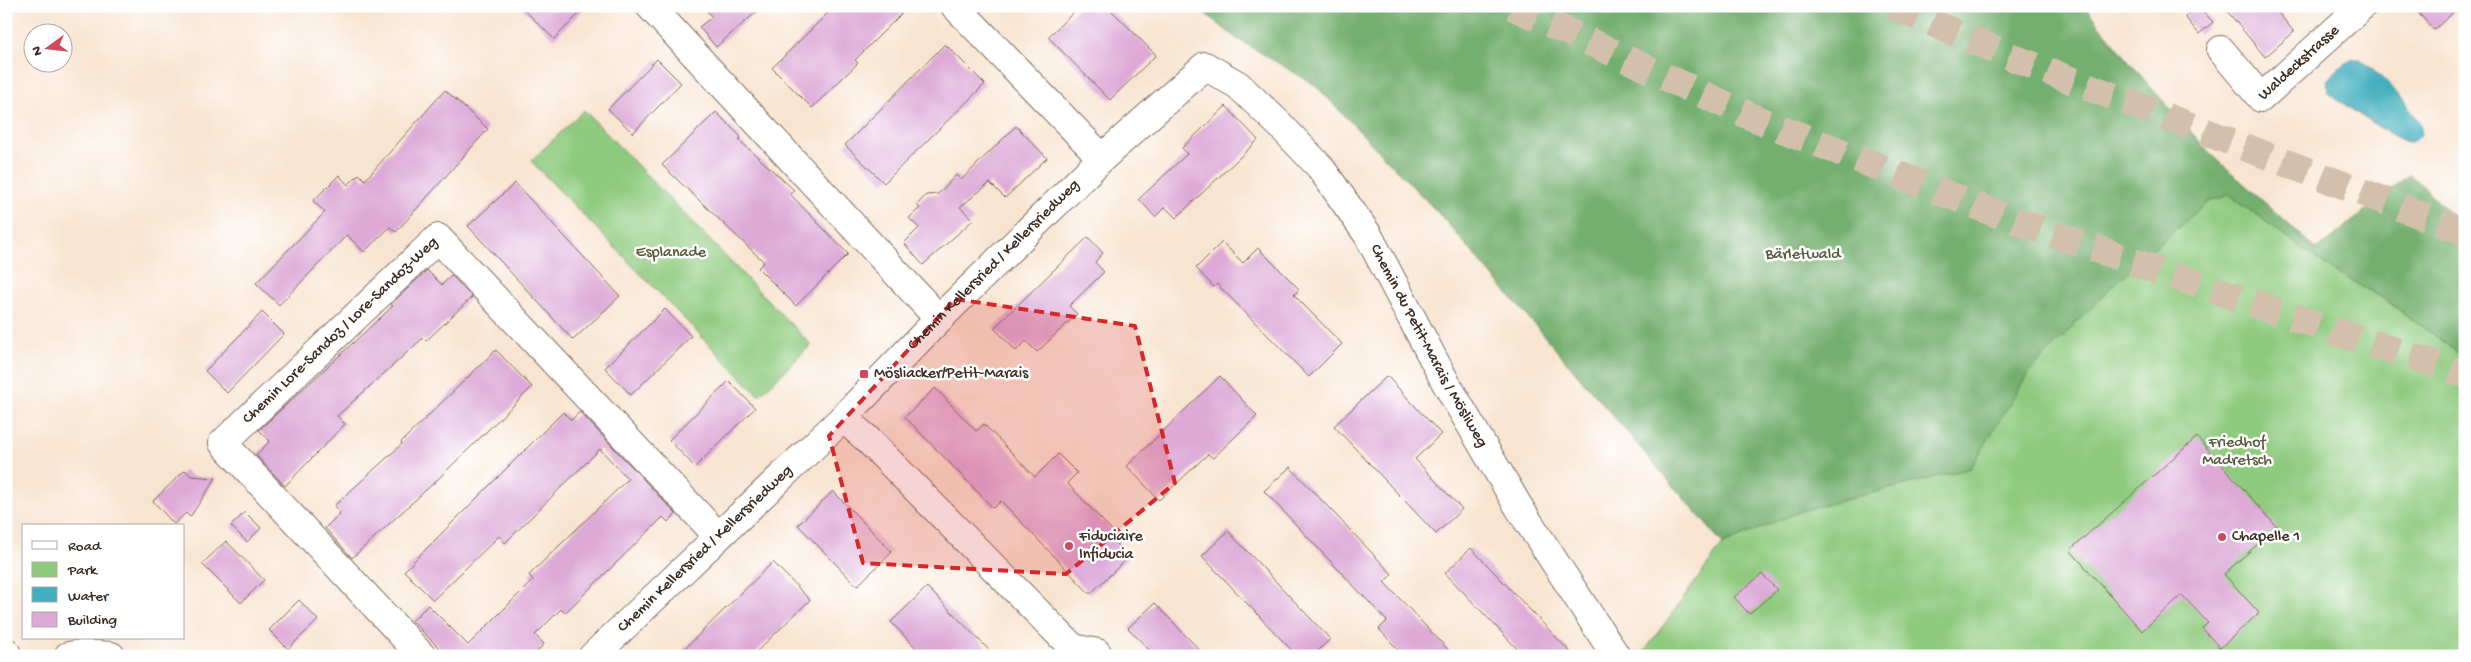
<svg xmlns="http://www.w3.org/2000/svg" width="2471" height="662" font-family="'Gochi Hand',sans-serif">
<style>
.green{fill:#8fcb7f;stroke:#657a4e}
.forest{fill:#73af6e;stroke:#576c46}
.water{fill:#40aebe;stroke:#3e6c6e}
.building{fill:#ddaad8}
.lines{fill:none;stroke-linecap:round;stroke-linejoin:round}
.highway-tunnel{stroke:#d2c0ad;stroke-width:28;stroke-dasharray:28 14;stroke-linecap:butt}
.minor-casing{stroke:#7d6b5d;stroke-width:30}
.minor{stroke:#fff;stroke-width:28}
.marked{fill:#d62828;fill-opacity:0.2;stroke:#d62828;stroke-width:4;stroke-dasharray:10 6;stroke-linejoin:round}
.poi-dot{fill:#d1495b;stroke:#fff;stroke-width:2}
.labels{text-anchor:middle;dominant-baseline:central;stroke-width:5;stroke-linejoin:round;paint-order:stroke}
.street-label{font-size:16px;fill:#3b2a1e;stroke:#fff}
.park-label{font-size:16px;fill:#545a3b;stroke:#fff}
.poi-label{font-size:16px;fill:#3b2a1e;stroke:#fff;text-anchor:start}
</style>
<rect width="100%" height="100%" fill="#fff"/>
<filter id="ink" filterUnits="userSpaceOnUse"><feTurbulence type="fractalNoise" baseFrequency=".02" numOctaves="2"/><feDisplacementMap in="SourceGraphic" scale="10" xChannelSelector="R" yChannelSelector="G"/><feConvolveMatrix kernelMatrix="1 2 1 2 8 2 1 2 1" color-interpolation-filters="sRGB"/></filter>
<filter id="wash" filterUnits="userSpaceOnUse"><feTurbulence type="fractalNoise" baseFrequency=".0096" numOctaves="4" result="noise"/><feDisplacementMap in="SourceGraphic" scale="20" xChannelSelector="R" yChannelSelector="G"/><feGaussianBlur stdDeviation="1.12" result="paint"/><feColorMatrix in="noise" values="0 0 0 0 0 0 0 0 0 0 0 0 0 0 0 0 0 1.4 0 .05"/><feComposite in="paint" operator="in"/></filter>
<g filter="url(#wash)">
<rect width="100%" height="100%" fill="#f8e5d1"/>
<g class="green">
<polygon points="584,110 811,345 759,396 531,161"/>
<polygon points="2229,195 2326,266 2384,299 2465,358 2465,656 1641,656 1723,544 1801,511 1971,468 2029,372 2112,286 2207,202"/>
</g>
<polygon class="forest" points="1196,6 2084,6 2146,82 2210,153 2317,250 2410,174 2465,228 2465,358 2384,299 2326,266 2229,195 2207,202 2112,286 2029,372 1971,468 1801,511 1723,544 1442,217 1315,85 1236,38"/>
<path class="water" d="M2353,59H2360L2368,64C2384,81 2421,112 2422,134C2418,137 2414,142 2409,142C2400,143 2338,101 2329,93L2327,80L2342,65Z"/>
<g id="blocks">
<g class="building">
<polygon points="520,6 587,6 554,39"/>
<polygon points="703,6 763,6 716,47 699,27 712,17"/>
<polygon points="835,6 909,6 855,60 858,63 812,108 772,68"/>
<polygon points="1080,6 1107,6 1156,55 1110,100 1048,37"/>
<polygon points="2198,6 2213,22 2199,34 2185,17"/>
<polygon points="2223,6 2273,6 2294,32 2265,57"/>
<polygon points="2412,6 2460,6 2434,30"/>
<polygon points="945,44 985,84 884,183 845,145"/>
<polygon points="657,59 681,83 633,133 608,109"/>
<polygon points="445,90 488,129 396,232 390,227 364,252 347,235 279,305 256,283 325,212 313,201 339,175 348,185 359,174 365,180"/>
<polygon points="1226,106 1258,140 1176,218 1165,207 1155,217 1139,199 1187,154 1182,148"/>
<polygon points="716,112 741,137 739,140 794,190 790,194 848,254 796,306 758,268 764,262 662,165"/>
<polygon points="1016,126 1047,158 1005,198 990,183 960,207 973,220 923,265 904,243 919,228 909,218 920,208 917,205 926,195 938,194 956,175 961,180"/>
<polygon points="515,183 620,296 573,340 468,226"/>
<polygon points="1088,237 1103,253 1095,262 1104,272 1069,306 1077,314 1037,352 1026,341 1016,351 994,328"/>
<polygon points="1222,242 1243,263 1258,248 1299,289 1294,295 1342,344 1309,377 1217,284 1214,287 1196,268"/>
<polygon points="427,270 442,285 451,275 472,297 426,341 423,338 337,416 345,424 285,486 256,455 270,441 259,430 393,306 391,304"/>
<polygon points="665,309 691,336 631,395 605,368"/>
<polygon points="262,312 284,334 227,393 205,371"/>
<polygon points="496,350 532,387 437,480 352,558 325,528 340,513 334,506 402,444 401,442"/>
<polygon points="1220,376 1257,416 1213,458 1208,454 1159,500 1127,466"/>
<polygon points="1387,376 1441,434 1415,459 1462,509 1436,534 1334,426"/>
<polygon points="729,381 755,408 695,467 669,440"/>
<polygon points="935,388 976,431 984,424 1035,477 1058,454 1077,473 1067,483 1121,540 1116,544 1128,558 1090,594 1001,501 993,508 905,417"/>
<polygon points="563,412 571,420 580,412 676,514 668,522 663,517 565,613 561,609 535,635 544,644 533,656 447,656 412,621 428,605 468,645 533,580 529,575 628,479 600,449 505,543 499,536 433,600 404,571"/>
<polygon points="2197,437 2277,527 2224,574 2259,613 2220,648 2202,628 2208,623 2182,595 2142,631 2070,550"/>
<polygon points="1290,467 1392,574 1384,582 1454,656 1404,656 1379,629 1387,621 1264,491"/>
<polygon points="185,470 191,476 216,478 190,517 186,513 174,524 153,501"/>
<polygon points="833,491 892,552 857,586 798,525"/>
<polygon points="245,512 261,528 247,542 231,526"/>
<polygon points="1228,531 1330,639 1313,656 1297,656 1202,556"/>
<polygon points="226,541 264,580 241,603 202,564"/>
<polygon points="1471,548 1574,656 1524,656 1445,573"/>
<polygon points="773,562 810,600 752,656 677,656"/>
<polygon points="1762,574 1777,590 1749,614 1734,597"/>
<polygon points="927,587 995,656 924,656 917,649 891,622"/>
<polygon points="299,600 318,620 288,649 269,630"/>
<polygon points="1155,603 1205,656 1155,656 1128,628"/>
</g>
</g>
</g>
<g filter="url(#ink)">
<use href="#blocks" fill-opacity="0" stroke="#7d6b5d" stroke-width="1"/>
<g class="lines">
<g class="highway-tunnel">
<polyline points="1512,6 1752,117 2010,219 2298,319 2465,374"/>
<polyline points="1893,6 2024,62 2465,232"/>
</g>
<g class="minor-casing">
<g id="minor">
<polyline points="650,6 939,319"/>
<polyline points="955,6 1102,158"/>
<path id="s1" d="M2221,50L2261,98L2362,6"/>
<polyline points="843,418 867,439 1073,648 1097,653 1099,656"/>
<polyline points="6,652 7,656"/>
<polyline points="68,656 81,654 111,656"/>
<path id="s2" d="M422,656L223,443L438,238L718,536"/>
<path id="s3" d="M593,656L843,418L939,319L1102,158L1205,66L1238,85L1280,125L1320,167L1368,235L1446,383L1520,509L1616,656"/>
</g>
</g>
<use href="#minor" class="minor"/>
</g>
</g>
<path class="marked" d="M955,299L1135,326L1175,483L1066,574L863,563L829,436Z"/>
<g class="poi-dot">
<rect x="859" y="369" width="10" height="10" rx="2.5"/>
<circle cx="2222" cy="537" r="5"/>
<circle cx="1069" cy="546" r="5"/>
</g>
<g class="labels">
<g class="street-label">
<text stroke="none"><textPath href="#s1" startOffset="114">Waldeckstrasse</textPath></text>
<text stroke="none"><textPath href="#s3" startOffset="560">Chemin Kellersried / Kellersriedweg</textPath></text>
<text stroke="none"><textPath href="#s2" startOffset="454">Chemin Lore-Sandoz / Lore-Sandoz-Weg</textPath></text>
<text stroke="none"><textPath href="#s3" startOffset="1214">Chemin du Petit-Marais / Mösliweg</textPath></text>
<text stroke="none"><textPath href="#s3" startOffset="155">Chemin Kellersried / Kellersriedweg</textPath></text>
</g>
<g class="park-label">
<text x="671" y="253">Esplanade</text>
<text x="1803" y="255">Bärletwald</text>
<text x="2237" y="443">Friedhof<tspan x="2237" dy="18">Madretsch</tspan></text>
</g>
<g class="poi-label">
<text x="874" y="374">Mösliacker/Petit-Marais</text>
<text x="1079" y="537">Fiduciaire<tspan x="1079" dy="18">Infiducia</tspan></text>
<text x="2232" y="537">Chapelle 1</text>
</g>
</g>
<rect width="2471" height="662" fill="none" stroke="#fff" stroke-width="25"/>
<rect x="22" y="524" width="162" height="115" fill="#ffffff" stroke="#b1aaa5"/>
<rect x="32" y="541" width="25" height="8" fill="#ffffff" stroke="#b1aaa5"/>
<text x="68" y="550" font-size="15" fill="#3b2a1e">Road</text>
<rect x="32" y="562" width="25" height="15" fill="#8fcb7f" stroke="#b1aaa5"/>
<text x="68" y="574" font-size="15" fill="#3b2a1e">Park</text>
<rect x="32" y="587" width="25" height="15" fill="#40aebe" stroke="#b1aaa5"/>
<text x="68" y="600" font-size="15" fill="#3b2a1e">Water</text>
<rect x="32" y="612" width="25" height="15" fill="#ddaad8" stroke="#b1aaa5"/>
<text x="68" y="624" font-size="15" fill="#3b2a1e">Building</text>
<g transform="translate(48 48) rotate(255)"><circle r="24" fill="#ffffff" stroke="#b1aaa5"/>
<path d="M0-4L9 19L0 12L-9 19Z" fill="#d1495b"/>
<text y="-8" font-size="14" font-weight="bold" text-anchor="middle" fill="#3b2a1e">N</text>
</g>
</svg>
